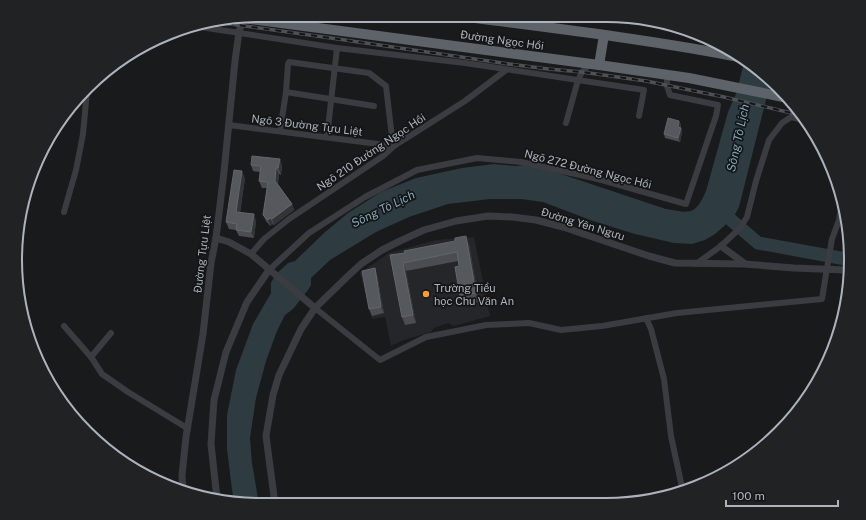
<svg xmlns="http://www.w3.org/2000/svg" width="866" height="520" font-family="'Public Sans',sans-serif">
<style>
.built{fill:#252629}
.water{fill:#2e3b41}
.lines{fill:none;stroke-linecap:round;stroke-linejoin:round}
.river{stroke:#2e3b41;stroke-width:13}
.minor{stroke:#3a3c41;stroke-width:6}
.tertiary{stroke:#3a3c41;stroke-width:7}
.trunk{stroke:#5e6269;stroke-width:10}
.rail-casing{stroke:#4d5156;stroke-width:3.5}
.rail{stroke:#141517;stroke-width:2;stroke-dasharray:6;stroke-linecap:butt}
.wall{fill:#4a4d51}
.shaded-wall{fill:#323437}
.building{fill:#55585d;stroke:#62666c}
.poi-dot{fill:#f99d34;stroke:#141517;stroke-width:1.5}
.labels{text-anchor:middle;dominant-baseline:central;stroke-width:3.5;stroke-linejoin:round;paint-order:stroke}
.street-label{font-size:11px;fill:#acb3bc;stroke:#141517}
.poi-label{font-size:11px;fill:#acb3bc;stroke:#141517;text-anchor:start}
.water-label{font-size:12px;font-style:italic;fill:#82a6b8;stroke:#141517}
.rim{fill:none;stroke:#acb3bc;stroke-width:2}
</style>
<rect width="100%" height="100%" fill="#191a1c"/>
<g class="built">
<polygon points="550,16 622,16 685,28 691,31"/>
<polygon points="474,237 490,316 454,326 448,323 434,328 431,332 401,341 391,346 385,317 372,319 360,273 389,253 436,240"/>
</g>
<path class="water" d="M745,59L770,84L739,207L733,218L715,234L705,240L692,244L674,243L635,234L593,221L543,202L521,199H490L448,204L409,217L376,232L330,260L311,278V285L308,290L293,309L285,315L277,331L266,361L256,398L250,438L252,463L259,504H244L234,503L231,482L227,449V415L236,370L253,324L271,293V283L275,275L288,263L295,261L324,233L348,213L381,192L416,178L462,168L494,164L516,166L527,165L552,171L666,209C690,213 695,216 706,191L728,112L736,94Z"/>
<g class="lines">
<polyline class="river" points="717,208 758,243 846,259"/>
<g class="minor">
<polyline points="529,25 530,15"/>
<polyline points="194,26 337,48 465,63 644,90 639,116"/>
<polyline points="286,92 374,106"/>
<polyline points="566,123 578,80 582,72 590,64"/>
<path d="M229,125C284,132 339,139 394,146L391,129L386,86L369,73L289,62L288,64L286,92L280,131"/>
<polyline points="327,137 337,48"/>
<polyline points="64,212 76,170 83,134 87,91"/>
<polyline points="251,254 264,239 289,219 383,156 394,146 465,101 506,70"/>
<polyline points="696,264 721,246 740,228 747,217 756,181 769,140 782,123 791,117 807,121"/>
<polyline points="269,270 309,233 365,197 417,170 477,158 521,162 598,179 686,204 716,116 718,105 670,95 667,86 667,75"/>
<polyline points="315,308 380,360 426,337 486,325 529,323 561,330 602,326 677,313 822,299 828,262 832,239 839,220 842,202"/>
<polyline points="646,318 651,329 664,379 671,436 683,492"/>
<polyline points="64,326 91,357 102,374 128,392 187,428"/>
<polyline points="91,357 111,333"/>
</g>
<g class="tertiary">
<polyline points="216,238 229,242 251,254 315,308"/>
<polyline points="721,246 744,263"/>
<polyline points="183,492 182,475 186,437 203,334 211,263 216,238 224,172 235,61 239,32 243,18"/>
<polyline points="217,499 211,444 214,400 226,352 247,302 269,270"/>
<polyline points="275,504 266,436 273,395 279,375 301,329 315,308 348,276 361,264 382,250 400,241 424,230 456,221 488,216 512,217 536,220 563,227 649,256 675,263 744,264 794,268 846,270"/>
</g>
<g class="trunk">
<path d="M453,15C550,28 648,39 744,58"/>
<polyline points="243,18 599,65 689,78 783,97"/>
<polyline points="599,65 604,35"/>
</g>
<g class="rail-casing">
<polyline id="rail" points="216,22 338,39 509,64 548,69 582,72 646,81 724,97 800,115"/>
</g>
<use href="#rail" class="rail"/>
</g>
<g class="wall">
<polygon points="679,121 681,125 681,128 682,132 680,142 665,138 664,134"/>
<polygon points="251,165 282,165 281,175 279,174 278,184 292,204 294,210 274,225 273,224 270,226 266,221 263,215 267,188 262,188 259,181 260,172 253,171"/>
<polygon points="245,178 240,213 256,221 254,238 239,236 236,230 229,229 226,222"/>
<polygon points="469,244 479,302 463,305 460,296 459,266 458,261 406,271 416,323 405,325 402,317 390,255"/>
<polygon points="375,268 377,275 384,313 372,316 369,309"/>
</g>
<g class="shaded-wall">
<polygon points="679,121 681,125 680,132 678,127"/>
<polygon points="681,128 682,132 680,142 678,138"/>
<polygon points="280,159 282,165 281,175 278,168"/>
<polygon points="276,168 279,174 277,187 275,181"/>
<polygon points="242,171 245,178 239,219 236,212"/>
<polygon points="292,204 294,210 274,225 272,219"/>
<polygon points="254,214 256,221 254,238 251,232"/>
<polygon points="270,218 273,224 270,226 268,220"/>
<polygon points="466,236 469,244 479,302 476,293"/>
<polygon points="403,263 406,271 416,323 413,315"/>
<polygon points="375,268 377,275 384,313 381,307"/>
</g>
<g class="building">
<polygon points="668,118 679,121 678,127 681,128 678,138 664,134"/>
<polygon points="252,156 280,159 278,168 276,168 275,181 292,204 272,219 270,218 268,220 263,215 268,182 259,181 261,166 251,165"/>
<polygon points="234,170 242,171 236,212 254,214 251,232 236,230 237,224 226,222"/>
<polygon points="466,236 476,293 460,296 455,267 459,266 457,252 403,263 413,315 402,317 390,255 405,253 404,251 455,241 455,238"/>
<polygon points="375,268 381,307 369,309 362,271"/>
</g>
<circle class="poi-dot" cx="426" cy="294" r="4"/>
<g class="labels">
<g class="street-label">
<text transform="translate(502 40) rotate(8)">Đường Ngọc Hồi</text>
<text transform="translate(307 125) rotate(7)">Ngõ 3 Đường Tựu Liệt</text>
<text transform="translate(371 152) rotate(-34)">Ngõ 210 Đường Ngọc Hồi</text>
<text transform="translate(588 169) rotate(14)">Ngõ 272 Đường Ngọc Hồi</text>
<text transform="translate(583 224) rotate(17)">Đường Yên Ngưu</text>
<text transform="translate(202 254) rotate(-83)">Đường Tựu Liệt</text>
</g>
<g class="poi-label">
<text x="434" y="288">Trường Tiểu<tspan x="434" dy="13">học Chu Văn An</tspan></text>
</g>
<g class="water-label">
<text transform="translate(738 138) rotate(-78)">Sông Tô Lịch</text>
<text transform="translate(383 209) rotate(-26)">Sông Tô Lịch</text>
</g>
</g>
<path d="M0 0H866V520H0ZM260 22H606A238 238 0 0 1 844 260V260A238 238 0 0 1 606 498H260A238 238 0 0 1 22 260V260A238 238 0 0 1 260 22Z" fill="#202224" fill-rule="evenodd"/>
<path class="rim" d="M260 22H606A238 238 0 0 1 844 260V260A238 238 0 0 1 606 498H260A238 238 0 0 1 22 260V260A238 238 0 0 1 260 22Z"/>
<path d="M726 500v6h112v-6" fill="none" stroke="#acb3bc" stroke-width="2"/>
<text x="732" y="500" font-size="12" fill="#acb3bc" stroke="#141517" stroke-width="3" paint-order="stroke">100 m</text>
</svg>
